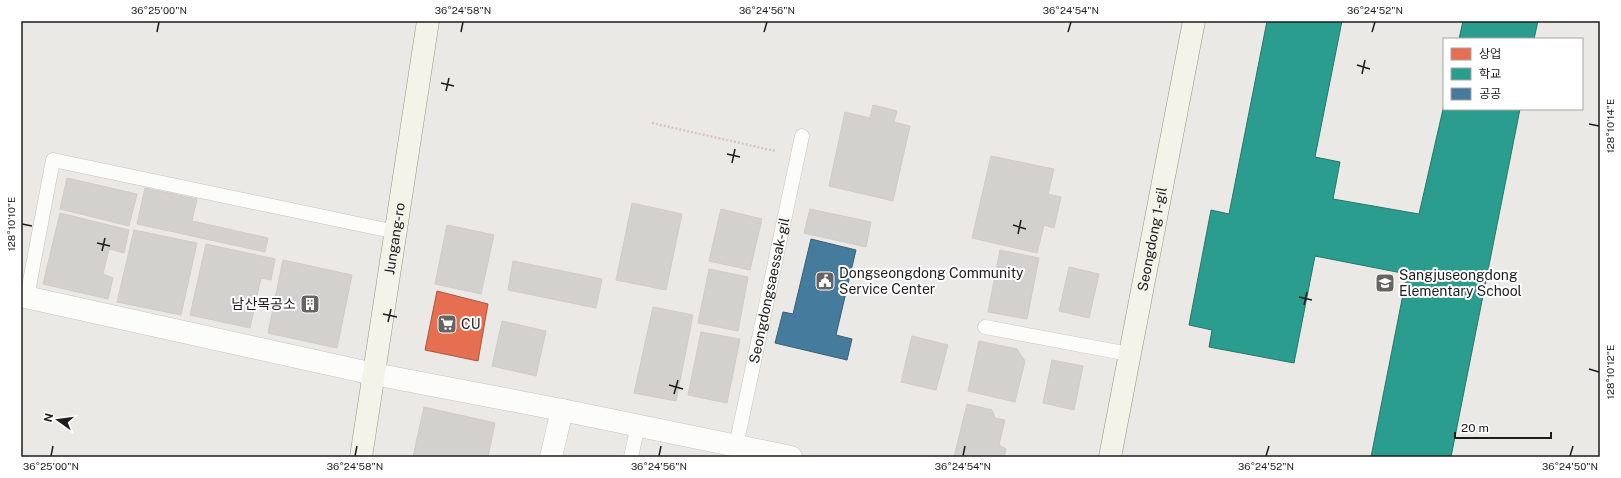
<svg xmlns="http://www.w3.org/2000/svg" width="1621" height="478" font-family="'Public Sans','Noto Sans KR',sans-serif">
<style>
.shops{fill:#e76f51;stroke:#aa5641}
.schools{fill:#2a9d8f;stroke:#26776d}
.public{fill:#457b9d;stroke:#395f77}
.building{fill:#d3d1ce;stroke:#cfcbc6}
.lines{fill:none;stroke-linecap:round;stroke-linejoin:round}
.lane-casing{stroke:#c4c3c1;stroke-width:15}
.street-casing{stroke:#c4c3c1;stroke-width:23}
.secondary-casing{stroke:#94957c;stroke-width:23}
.path{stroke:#d7c7c4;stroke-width:2.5;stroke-dasharray:2 2;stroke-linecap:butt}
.lane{stroke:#fcfcfb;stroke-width:14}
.street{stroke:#fcfcfb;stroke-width:22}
.secondary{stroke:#f3f3e9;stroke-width:22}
.ticks{fill:none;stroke:#1d1d1d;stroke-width:1.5}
.labels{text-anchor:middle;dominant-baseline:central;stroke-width:4;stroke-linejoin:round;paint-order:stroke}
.street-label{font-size:14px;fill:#1d1d1d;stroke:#fff}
.poi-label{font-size:14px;fill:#1d1d1d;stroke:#fff;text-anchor:start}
.neatline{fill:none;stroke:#1d1d1d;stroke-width:1.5}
.ticks-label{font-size:10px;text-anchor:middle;fill:#1d1d1d}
</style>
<rect width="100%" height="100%" fill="#ebe9e5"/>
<polygon class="shops" points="437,291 488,304 478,361 425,350"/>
<g class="schools">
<polygon points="1267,21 1342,21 1315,157 1340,162 1333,199 1419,214 1444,105 1444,109 1520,109 1451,457 1371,457 1407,274 1315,256 1294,363 1209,347 1212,330 1189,325 1211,210 1229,214"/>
<polygon points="1463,21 1538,21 1534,39 1459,39"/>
</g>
<polygon class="public" points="811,239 856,250 836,335 852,339 847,360 775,343 783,312 793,314"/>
<g class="building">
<polygon points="873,105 897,111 894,122 910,126 893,201 829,186 845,112 870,118"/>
<polygon points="991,156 1054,169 1048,194 1061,197 1054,228 1044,225 1037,253 972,238"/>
<polygon points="67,178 137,194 129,226 60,209"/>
<polygon points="145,188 197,199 192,221 268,238 265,252 137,224"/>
<polygon points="632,203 682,214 666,290 616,280"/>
<polygon points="721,209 762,219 750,270 709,261"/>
<polygon points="810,209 871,222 866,247 804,233"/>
<polygon points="60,213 129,230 124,253 109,249 103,274 113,278 108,299 43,284"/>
<polygon points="447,225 494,235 481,294 435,284"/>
<polygon points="134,230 197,243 181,315 117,302"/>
<polygon points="206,244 275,259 271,280 261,278 250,328 190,315"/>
<polygon points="1000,250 1039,258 1027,319 988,312"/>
<polygon points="283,260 352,275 337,348 268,333"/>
<polygon points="513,261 602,279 596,308 508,290"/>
<polygon points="1069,267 1099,274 1089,318 1059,311"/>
<polygon points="709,269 748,277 738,331 698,323"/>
<polygon points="653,307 693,315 676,401 634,393"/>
<polygon points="502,321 546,331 536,376 492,366"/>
<polygon points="701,332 740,339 727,403 688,395"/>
<polygon points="912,336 948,345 936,390 901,382"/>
<polygon points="979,341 1017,349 1025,361 1015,402 968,391"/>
<polygon points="1052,360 1083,366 1074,410 1043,403"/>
<polygon points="967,404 992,410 995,418 1005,420 999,445 1006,449 1004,457 954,457"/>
<polygon points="424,407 495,423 488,457 413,457"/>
</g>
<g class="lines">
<g class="lane-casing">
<g id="lane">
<polyline points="27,297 53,160 396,232"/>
<polyline points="985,327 1129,354"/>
<path id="s1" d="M736,446L802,136"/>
<polyline points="631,457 638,425"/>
</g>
</g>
<g class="street-casing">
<g id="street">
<polyline points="21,296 374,374 562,410 791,457"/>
<polyline points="551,457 562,410"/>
</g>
</g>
<g class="secondary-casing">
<g id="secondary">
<path id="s2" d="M361,457L428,21"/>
<path id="s3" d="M1110,457L1194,21"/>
</g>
</g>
<polyline class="path" points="652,123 775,151"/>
<use href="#lane" class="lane"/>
<use href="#street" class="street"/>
<use href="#secondary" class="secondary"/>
</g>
<path class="ticks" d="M157,32L159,22M461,32L463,22M764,32L767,22M1068,32L1071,22M1372,32L1375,22M1357,65L1370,69M1362,74L1365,60M441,83L454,86M446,91L449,78M1589,124L1599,126M727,154L740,157M732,163L735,149M22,224L32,226M1013,225L1026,229M1018,234L1021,220M97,243L110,246M102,251L105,238M1299,297L1312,300M1304,305L1307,292M383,314L397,317M388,322L391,309M1589,369L1599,372M669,385L683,389M674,394L678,380M51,456L53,446M355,456L357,446M659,456L661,446M963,456L965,446M1266,456L1269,446M1570,456L1573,446"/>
<defs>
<g id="civic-square" transform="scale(1)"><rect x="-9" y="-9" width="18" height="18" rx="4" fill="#656463" stroke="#fff"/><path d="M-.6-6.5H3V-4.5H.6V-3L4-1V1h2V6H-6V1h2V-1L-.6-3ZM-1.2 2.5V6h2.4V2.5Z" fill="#fff"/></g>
<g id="school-square" transform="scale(1)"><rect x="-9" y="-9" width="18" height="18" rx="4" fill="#656463" stroke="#fff"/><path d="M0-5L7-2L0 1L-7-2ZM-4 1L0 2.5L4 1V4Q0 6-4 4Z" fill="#fff"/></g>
<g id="building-square" transform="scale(1)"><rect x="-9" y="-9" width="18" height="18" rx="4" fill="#656463" stroke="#fff"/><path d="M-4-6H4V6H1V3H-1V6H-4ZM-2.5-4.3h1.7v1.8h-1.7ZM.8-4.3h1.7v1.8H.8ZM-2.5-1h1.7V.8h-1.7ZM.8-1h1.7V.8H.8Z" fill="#fff"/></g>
<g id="supermarket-square" transform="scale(1)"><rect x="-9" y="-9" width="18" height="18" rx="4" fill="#656463" stroke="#fff"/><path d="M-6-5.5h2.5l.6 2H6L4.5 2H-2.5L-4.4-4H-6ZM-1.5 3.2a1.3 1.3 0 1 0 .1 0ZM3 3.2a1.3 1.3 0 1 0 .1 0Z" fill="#fff"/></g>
</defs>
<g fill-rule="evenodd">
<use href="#civic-square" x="825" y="281"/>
<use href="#school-square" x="1385" y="283"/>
<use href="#building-square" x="310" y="304"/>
<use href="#supermarket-square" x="447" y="324"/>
</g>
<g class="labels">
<g class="street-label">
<text stroke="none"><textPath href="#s2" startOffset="221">Jungang-ro</textPath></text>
<text stroke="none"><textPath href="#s3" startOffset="222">Seongdong 1-gil</textPath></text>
<text stroke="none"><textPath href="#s1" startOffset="159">Seongdongsaessak-gil</textPath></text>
</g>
<g class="poi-label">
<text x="839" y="273">Dongseongdong Community<tspan x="839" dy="16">Service Center</tspan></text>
<text x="1399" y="275">Sangjuseongdong<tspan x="1399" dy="16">Elementary School</tspan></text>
<text x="296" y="304" text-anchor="end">남산목공소</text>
<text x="461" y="324">CU</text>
</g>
</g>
<rect width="1621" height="478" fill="none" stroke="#ffffff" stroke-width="44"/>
<rect x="1443" y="38" width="140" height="72" fill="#ffffff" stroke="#a5a5a5"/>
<rect x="1451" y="48" width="20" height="12" fill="#e76f51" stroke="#a5a5a5"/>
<text x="1479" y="58" font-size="12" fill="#1d1d1d">상업</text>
<rect x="1451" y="68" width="20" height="12" fill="#2a9d8f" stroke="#a5a5a5"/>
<text x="1479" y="78" font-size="12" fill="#1d1d1d">학교</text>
<rect x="1451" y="88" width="20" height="12" fill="#457b9d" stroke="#a5a5a5"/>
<text x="1479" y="98" font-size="12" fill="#1d1d1d">공공</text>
<g transform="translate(58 420) rotate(284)" stroke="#ffffff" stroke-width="3" paint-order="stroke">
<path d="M0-3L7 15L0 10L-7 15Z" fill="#1d1d1d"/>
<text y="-6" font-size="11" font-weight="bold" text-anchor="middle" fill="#1d1d1d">N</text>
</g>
<path d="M1455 432v6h96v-6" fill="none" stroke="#1d1d1d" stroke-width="2"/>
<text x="1461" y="432" font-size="12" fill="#1d1d1d" stroke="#ffffff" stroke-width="3" paint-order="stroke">20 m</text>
<rect x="22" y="22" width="1577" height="434" class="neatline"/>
<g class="ticks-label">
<text x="159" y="14">36°25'00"N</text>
<text x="463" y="14">36°24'58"N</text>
<text x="767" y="14">36°24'56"N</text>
<text x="1071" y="14">36°24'54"N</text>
<text x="1375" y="14">36°24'52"N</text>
<text transform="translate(1610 126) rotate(-90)" y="4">128°10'14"E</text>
<text transform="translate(11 224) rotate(-90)" y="4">128°10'10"E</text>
<text transform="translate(1610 372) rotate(-90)" y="4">128°10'12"E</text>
<text x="51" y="470">36°25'00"N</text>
<text x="355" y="470">36°24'58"N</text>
<text x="659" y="470">36°24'56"N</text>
<text x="963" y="470">36°24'54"N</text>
<text x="1266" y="470">36°24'52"N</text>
<text x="1570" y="470">36°24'50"N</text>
</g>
</svg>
